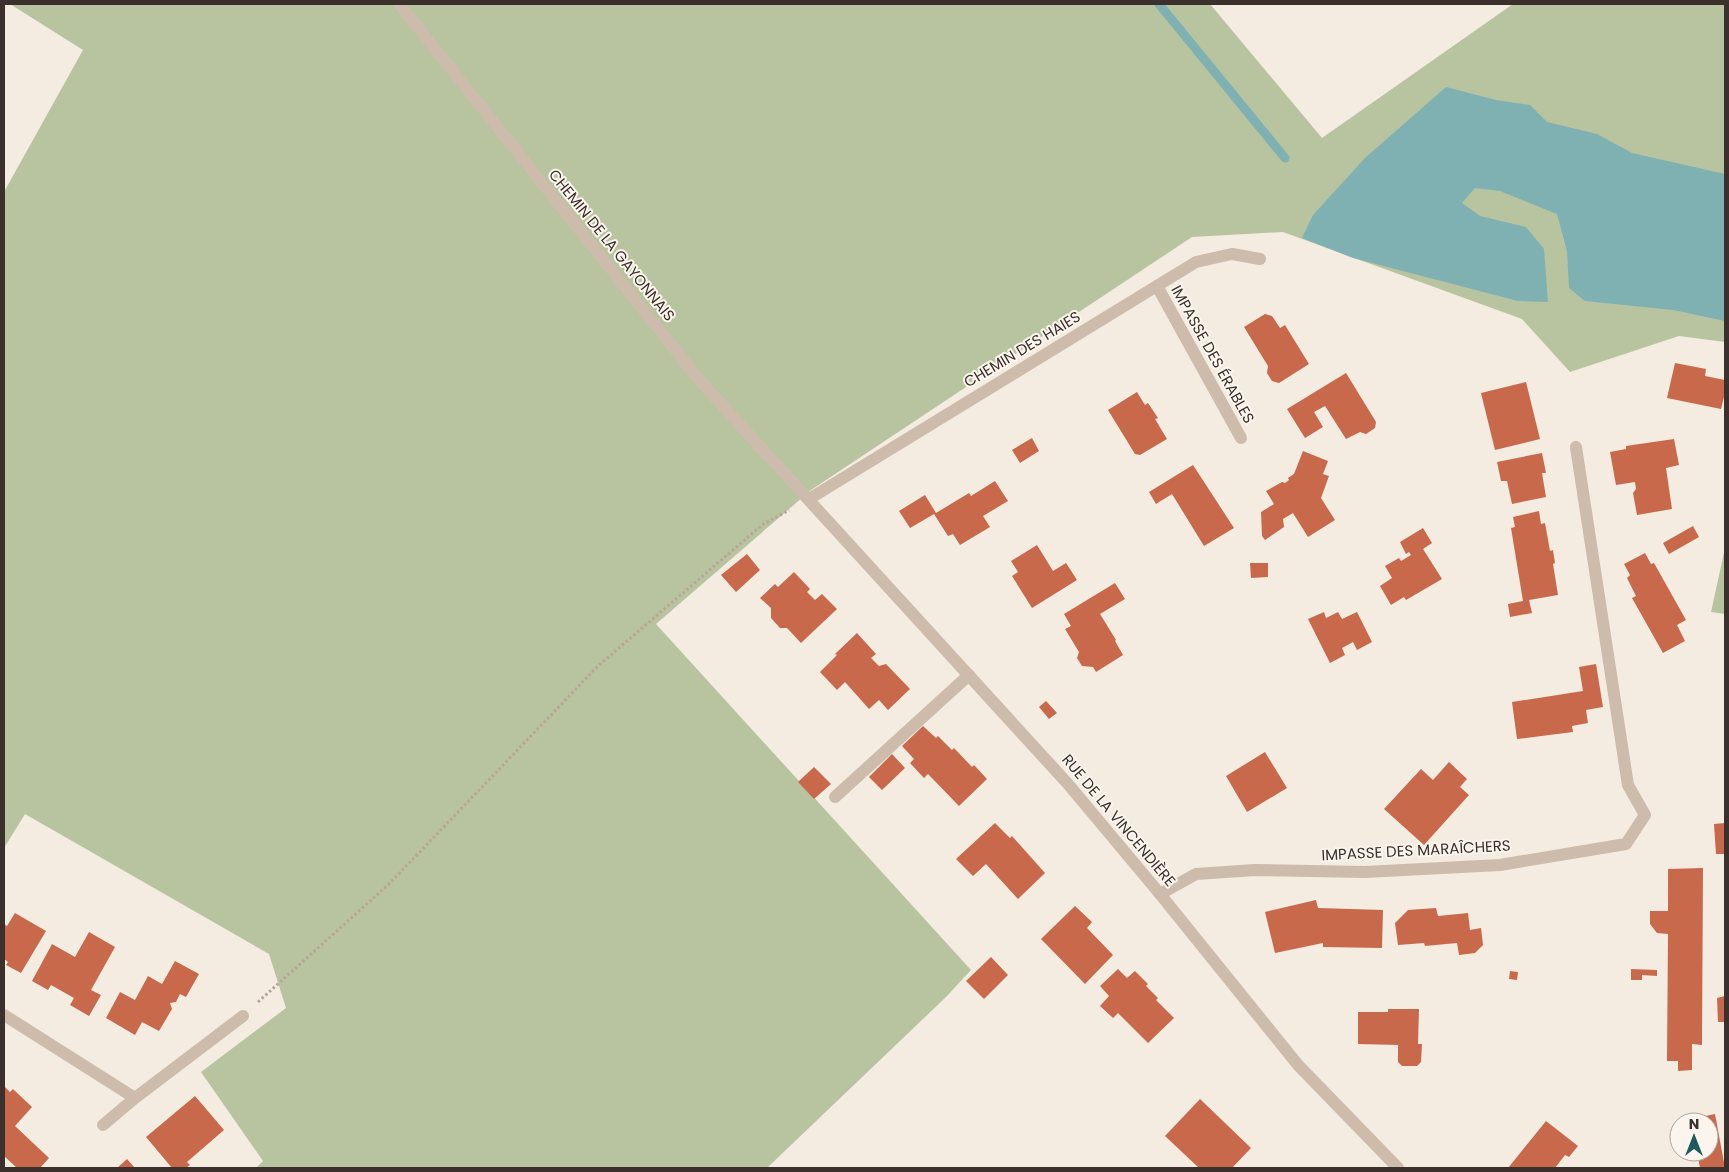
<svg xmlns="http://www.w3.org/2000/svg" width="1729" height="1172" font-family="Poppins,sans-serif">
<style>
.green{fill:#b8c4a0}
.water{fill:#7fb0b2}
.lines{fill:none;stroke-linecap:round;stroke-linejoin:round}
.stream{stroke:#7fb0b2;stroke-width:9}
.building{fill:#c8694b}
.path{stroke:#b9a596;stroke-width:3;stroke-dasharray:2.5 2.5;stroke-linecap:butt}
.minor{stroke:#cdbbac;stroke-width:12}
.labels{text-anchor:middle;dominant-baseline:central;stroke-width:4;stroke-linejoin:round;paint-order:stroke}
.street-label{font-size:15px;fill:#3b302b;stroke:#fbf5ee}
</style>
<rect width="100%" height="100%" fill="#f4ebe1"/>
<g class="green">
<polygon points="10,4 1210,4 1322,138 1513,4 1725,4 1725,342 1679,336 1570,372 1522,319 1283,232 1192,237 811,490 656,624 971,970 946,997 767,1168 256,1168 263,1161 201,1072 286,1008 269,954 25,814 4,848 4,192 83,50"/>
<polygon points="1725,548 1725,614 1711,612"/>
</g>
<polygon class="water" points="1446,87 1496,100 1530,105 1547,122 1597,134 1632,153 1725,174 1725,321 1673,310 1585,301 1569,288 1567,251 1557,214 1500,191 1475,188 1462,203 1480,216 1526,227 1544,249 1548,302 1518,301 1353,258 1302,238 1313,215 1365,158"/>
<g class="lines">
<polyline class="stream" points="1159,4 1285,158"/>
</g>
<g class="building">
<polygon points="1265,314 1272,316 1280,328 1285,325 1309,364 1279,383 1272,381 1267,373 1268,366 1244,327"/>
<polygon points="1675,363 1706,369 1705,376 1725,380 1725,393 1721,409 1667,398"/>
<polygon points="1346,373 1376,422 1375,428 1366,434 1360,432 1346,439 1325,406 1314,412 1323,427 1305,438 1287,409"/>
<polygon points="1526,382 1540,439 1495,450 1481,393"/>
<polygon points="1137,392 1145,405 1148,403 1158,418 1155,419 1167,439 1140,455 1135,454 1108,410"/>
<polygon points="1032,438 1039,451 1020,463 1012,450"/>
<polygon points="1674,439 1679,465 1666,468 1672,509 1637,515 1633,493 1636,489 1635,482 1616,485 1610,452 1626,449 1626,446"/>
<polygon points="1303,451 1328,461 1323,474 1329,476 1321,498 1335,520 1308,537 1293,513 1283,519 1284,527 1265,540 1262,536 1261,512 1274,504 1266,491 1282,482 1285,483 1289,480 1288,478 1294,474"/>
<polygon points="1542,453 1546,473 1542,473 1546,497 1512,504 1507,481 1501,481 1497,462"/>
<polygon points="1193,465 1234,528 1204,546 1172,494 1156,504 1149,492"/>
<polygon points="995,481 1008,501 983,516 990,527 960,545 953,534 948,536 934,514 910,528 899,511 925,495 936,513 969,493 971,496"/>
<polygon points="1539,511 1541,524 1545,523 1550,551 1553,550 1555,563 1553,564 1558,595 1529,600 1532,613 1510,617 1508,604 1523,601 1511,528 1515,527 1513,517"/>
<polygon points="1693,526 1699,537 1669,554 1663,543"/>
<polygon points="1423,528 1432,543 1423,549 1442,579 1406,600 1404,597 1391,605 1380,586 1392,578 1385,566 1399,558 1401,561 1411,555 1409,552 1406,554 1400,542"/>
<polygon points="1037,545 1053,571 1066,563 1077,580 1032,608 1012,576 1018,572 1011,561"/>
<polygon points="1645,553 1651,564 1654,563 1686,620 1677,625 1685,641 1663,653 1632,598 1636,596 1627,578 1630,575 1624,564"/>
<polygon points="747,554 760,570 736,592 721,575"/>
<polygon points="1250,563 1268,563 1268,577 1251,578"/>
<polygon points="794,572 810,589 807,592 815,600 822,594 837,609 801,643 787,628 780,628 771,618 771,608 760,598 775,584 778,587"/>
<polygon points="1115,583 1125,599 1100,614 1116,640 1115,641 1123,655 1096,672 1093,667 1082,666 1077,658 1079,652 1065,629 1071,626 1064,614"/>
<polygon points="1324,612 1326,618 1338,612 1342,619 1357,612 1372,642 1357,650 1353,642 1342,648 1345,655 1330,663 1308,619"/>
<polygon points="857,633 876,654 871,658 879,666 886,664 910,689 888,710 879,700 869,709 845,682 837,690 820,672 837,655 835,654"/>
<polygon points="1596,664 1603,707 1586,710 1588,723 1572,726 1573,732 1517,739 1512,702 1583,691 1579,667"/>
<polygon points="1046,701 1057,713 1049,719 1039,707"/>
<polygon points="923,726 936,738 938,736 952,750 954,748 972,767 974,765 987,779 959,806 928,774 924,778 910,763 914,759 902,746"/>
<polygon points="1265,752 1287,788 1247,812 1226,776"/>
<polygon points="892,754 905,768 882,790 869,777"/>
<polygon points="1449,762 1467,779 1460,787 1469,795 1424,845 1384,809 1421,769 1433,780"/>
<polygon points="814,767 831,784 814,799 798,782"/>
<polygon points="995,823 1010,838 1012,836 1045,873 1018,899 986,864 973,876 956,859"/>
<polygon points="1725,823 1725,854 1716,854 1714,824"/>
<polygon points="1703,868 1702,1045 1692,1044 1692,1070 1678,1071 1678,1061 1667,1061 1668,934 1657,933 1650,924 1650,911 1668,911 1668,869"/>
<polygon points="1316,900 1318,908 1383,910 1382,948 1323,947 1323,943 1275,953 1265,912"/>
<polygon points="1075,906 1092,922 1087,928 1113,955 1085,984 1041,939"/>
<polygon points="1436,908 1438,916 1468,913 1470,930 1481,928 1483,945 1475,953 1459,955 1457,943 1425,946 1424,943 1398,945 1395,923 1408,910"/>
<polygon points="15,913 46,931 21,973 6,965 8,962 4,959 4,924 7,926"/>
<polygon points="89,932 115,947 91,990 101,995 89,1016 70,1005 74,998 51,985 48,990 32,981 52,944 75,957"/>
<polygon points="991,957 1008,975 984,999 966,981"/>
<polygon points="175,961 199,974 186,997 180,994 176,1002 170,1003 172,1009 159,1031 142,1022 135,1035 106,1018 120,992 135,1000 148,976 162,984"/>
<polygon points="1118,969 1127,978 1135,971 1148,984 1146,986 1158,998 1156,1000 1174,1018 1148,1043 1118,1013 1113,1018 1100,1006 1109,996 1100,986"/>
<polygon points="1631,969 1657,970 1657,976 1642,975 1642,980 1631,980"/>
<polygon points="1510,971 1518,972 1517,980 1509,979"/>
<polygon points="1725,996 1725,1022 1718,1022 1717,998"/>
<polygon points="1388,1009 1419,1009 1418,1044 1422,1044 1421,1062 1417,1066 1402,1066 1398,1062 1398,1045 1358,1044 1358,1012 1388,1012"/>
<polygon points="4,1086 10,1092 13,1089 32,1107 15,1126 49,1158 40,1168 17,1168 4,1156"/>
<polygon points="195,1096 224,1130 187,1162 190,1165 186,1168 172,1168 146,1137"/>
<polygon points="1200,1099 1251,1148 1232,1168 1199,1168 1165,1136"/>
<polygon points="1715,1114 1725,1168 1700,1168 1697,1152 1709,1152 1709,1122 1691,1122 1691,1119"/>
<polygon points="1546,1121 1578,1146 1569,1157 1565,1155 1555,1168 1508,1168"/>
<polygon points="127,1159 135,1168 117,1168"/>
</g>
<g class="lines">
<polyline class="path" points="258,1002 390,883 598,666 762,525 789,510"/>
<g class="minor">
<polyline points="399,4 701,382 1068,784 1160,894 1298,1065 1398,1168"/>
<polyline points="1157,286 1241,438"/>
<polyline points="809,499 1196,262 1232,254 1260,259"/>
<polyline points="835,797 969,675"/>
<polyline points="1160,894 1196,874 1255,870 1365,872 1500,865 1626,844 1645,815 1628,785 1576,447"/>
<polyline points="4,1015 135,1098 243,1016"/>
<polyline points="103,1125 135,1098"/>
</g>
</g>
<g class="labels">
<g class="street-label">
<text transform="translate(612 245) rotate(51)">CHEMIN DE LA GAYONNAIS</text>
<text transform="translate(1022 349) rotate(-31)">CHEMIN DES HAIES</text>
<text transform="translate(1213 354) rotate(61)">IMPASSE DES ÉRABLES</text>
<text transform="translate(1119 820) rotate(50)">RUE DE LA VINCENDIÈRE</text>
<text transform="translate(1416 850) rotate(-3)">IMPASSE DES MARAÎCHERS</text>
</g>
</g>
<rect width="1729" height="1172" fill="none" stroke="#3b302b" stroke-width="10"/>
<g transform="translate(1694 1137)"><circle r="24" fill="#fbf5ee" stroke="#aea6a0"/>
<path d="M0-4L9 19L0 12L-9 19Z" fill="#1f5a5e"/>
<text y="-8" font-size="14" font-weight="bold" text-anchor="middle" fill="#3b302b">N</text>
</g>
</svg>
